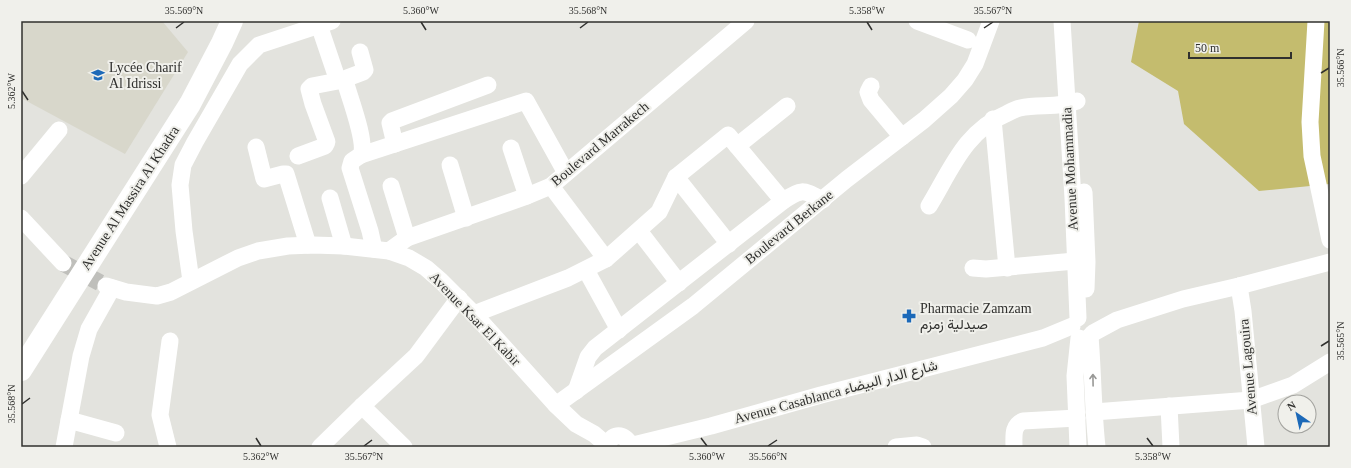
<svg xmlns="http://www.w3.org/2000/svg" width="1351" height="468" font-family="'Times New Roman',Vazirmatn,serif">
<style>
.built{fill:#d8d7cb}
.green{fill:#c4bc6e}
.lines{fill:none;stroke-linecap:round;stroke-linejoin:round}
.minor-tunnel{stroke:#bfbfbb;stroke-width:17;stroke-dasharray:17 8;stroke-linecap:butt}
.minor{stroke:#fff;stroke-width:17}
.major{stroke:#fff;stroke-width:22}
.oneway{stroke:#989896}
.ticks{fill:none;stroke:#30302e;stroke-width:1.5}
.labels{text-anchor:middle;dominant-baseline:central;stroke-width:4;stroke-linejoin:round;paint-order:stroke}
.poi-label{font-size:14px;fill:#30302e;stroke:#f0f0eb;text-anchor:start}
.street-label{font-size:14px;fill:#30302e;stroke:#f0f0eb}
.neatline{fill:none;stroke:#30302e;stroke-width:1.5}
.ticks-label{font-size:10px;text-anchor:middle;fill:#30302e}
</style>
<rect width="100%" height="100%" fill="#e3e3de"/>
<polygon class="built" points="21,21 162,21 188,52 125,154 21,98"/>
<polygon class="green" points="1139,21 1330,21 1330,184 1259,191 1184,124 1178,91 1131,62"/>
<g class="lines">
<polyline class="minor-tunnel" points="63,263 106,286"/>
<g class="minor">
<polyline points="917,21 968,40"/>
<polyline points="1062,21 1073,198 1078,318"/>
<polyline points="1316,21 1310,122 1312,156 1330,240"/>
<path d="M360,52L365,70L363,72L347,78L345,81C349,96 367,142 361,155L352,161L350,168L370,231L374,249"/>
<polyline points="871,86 868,92 871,100 902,137"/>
<polyline points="993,119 1007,268"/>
<polyline points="395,144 390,123 392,121 488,85"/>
<polyline points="737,146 787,106"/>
<polyline points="256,147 264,179 283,174 286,174 308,245"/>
<polyline points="511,148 527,196"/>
<polyline points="361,155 526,101 566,173"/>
<polyline points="298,156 325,146 327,142 313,104 309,89 312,86 338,81 319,25"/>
<polyline points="450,165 466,218"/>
<polyline points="21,176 59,130"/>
<polyline points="676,177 729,244"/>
<polyline points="391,186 407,238"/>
<polyline points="551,186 606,259"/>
<polyline points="1084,192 1087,262 1086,289"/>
<polyline points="330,198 344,246"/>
<path d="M929,206C951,170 965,131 1006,114C1010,112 1015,109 1020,108C1039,104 1059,108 1077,101"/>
<polyline points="21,218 63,263"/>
<polyline points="639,231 679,283"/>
<polyline points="389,251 407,238 527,196 551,186 746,21"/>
<polyline points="973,268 986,269 1075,261 1085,262"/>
<polyline points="586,270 619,330"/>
<polyline points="191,281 184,231 180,185 183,165 195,142 240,64 259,45 332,21"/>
<polyline points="106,286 126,292 157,296 171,292 238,258 258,251 288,246 313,245 344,246 389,251 409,258 426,268 441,281 474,314 556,405 576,424 594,434 608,446"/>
<polyline points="1239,286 1243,311 1256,447"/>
<polyline points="474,314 568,278 606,259 659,212 676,177 728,135 783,201"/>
<polyline points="1093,333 1117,320 1183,299 1239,286 1330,262"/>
<path d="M1090,336C1093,373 1093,410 1097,447"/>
<path d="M576,391L588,357L595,348L783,201C802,188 803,190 823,200"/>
<polyline points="556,405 693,306 847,179 924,120 951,96 965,80 975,64 991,21"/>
<polyline points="362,406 404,447"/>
<polyline points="1169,406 1171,447"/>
<polyline points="1094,412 1251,400 1293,385 1330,362"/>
<polyline points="69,420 116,433"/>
<polyline points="629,446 711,426 821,395 1043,338 1072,326"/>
<polyline points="64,447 81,356 89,329 112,288"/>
<polyline points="168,447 160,415 170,341"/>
<polyline points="320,447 362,406 416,356 459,298"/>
<path d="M608,447C609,435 621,432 628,441L629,447"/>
<polyline points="896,447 917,445 923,447"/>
<path d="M1014,447C1014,437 1012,425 1023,421L1077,418"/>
<polyline points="1078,447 1075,376 1079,338"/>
</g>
<polyline class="major" points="21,370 190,104 222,43 232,21"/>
</g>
<defs><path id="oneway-shaft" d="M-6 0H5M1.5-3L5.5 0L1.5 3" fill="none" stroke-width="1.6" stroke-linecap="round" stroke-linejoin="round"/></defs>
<use class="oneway" href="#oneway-shaft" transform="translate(1093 380) rotate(-91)"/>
<path class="ticks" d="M421,22L426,30M867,22L872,30M176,28L184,22M580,28L588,22M984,28L993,22M1321,73L1329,68M22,91L28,100M1321,346L1329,341M22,404L30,398M256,438L261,446M701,438L707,446M1147,438L1153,446M364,446L372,440M768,446L777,440"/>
<defs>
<g id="school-bare" transform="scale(1.08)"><path d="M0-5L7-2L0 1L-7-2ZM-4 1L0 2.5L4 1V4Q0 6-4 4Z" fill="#1c69b8" stroke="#f0f0eb" stroke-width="2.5" paint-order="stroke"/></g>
<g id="pharmacy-bare" transform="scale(1.08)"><path d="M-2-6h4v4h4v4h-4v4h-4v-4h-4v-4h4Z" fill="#1c69b8" stroke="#f0f0eb" stroke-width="2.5" paint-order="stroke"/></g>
</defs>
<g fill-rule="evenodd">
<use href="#school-bare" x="98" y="75"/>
<use href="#pharmacy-bare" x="909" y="316"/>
</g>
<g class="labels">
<g class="poi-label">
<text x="109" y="67">Lycée Charif<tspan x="109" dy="16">Al Idrissi</tspan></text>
<text x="920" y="308">Pharmacie Zamzam<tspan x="920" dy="16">صيدلية زمزم</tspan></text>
</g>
<g class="street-label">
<text transform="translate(600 144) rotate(-40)">Boulevard Marrakech</text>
<text transform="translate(1070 169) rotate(-93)">Avenue Mohammadia</text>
<text transform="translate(130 198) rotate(-57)">Avenue Al Massira Al Khadra</text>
<text transform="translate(789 227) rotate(-39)">Boulevard Berkane</text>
<text transform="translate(475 319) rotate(46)">Avenue Ksar El Kabir</text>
<text transform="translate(1248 367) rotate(-95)">Avenue Lagouira</text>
<text transform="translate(836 392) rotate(-15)">Avenue Casablanca شارع الدار البيضاء</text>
</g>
</g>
<rect width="1351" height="468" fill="none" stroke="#f0f0eb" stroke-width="44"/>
<g transform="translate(1297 414) rotate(326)"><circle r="19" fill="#f0f0eb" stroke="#a3a39f"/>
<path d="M0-3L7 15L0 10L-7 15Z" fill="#1c69b8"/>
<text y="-6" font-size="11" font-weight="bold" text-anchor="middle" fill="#30302e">N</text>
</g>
<path d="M1189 52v6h102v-6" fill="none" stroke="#30302e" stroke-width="2"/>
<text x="1195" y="52" font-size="12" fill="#30302e" stroke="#f0f0eb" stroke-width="3" paint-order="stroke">50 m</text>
<rect x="22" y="22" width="1307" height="424" class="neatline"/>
<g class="ticks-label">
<text x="184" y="14">35.569°N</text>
<text x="421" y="14">5.360°W</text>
<text x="588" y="14">35.568°N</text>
<text x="867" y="14">5.358°W</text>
<text x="993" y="14">35.567°N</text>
<text transform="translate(1340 68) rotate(-90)" y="4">35.566°N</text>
<text transform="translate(11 91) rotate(-90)" y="4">5.362°W</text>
<text transform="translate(1340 341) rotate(-90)" y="4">35.565°N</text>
<text transform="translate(11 404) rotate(-90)" y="4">35.568°N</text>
<text x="261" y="460">5.362°W</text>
<text x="364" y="460">35.567°N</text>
<text x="707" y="460">5.360°W</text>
<text x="768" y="460">35.566°N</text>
<text x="1153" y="460">5.358°W</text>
</g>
</svg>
